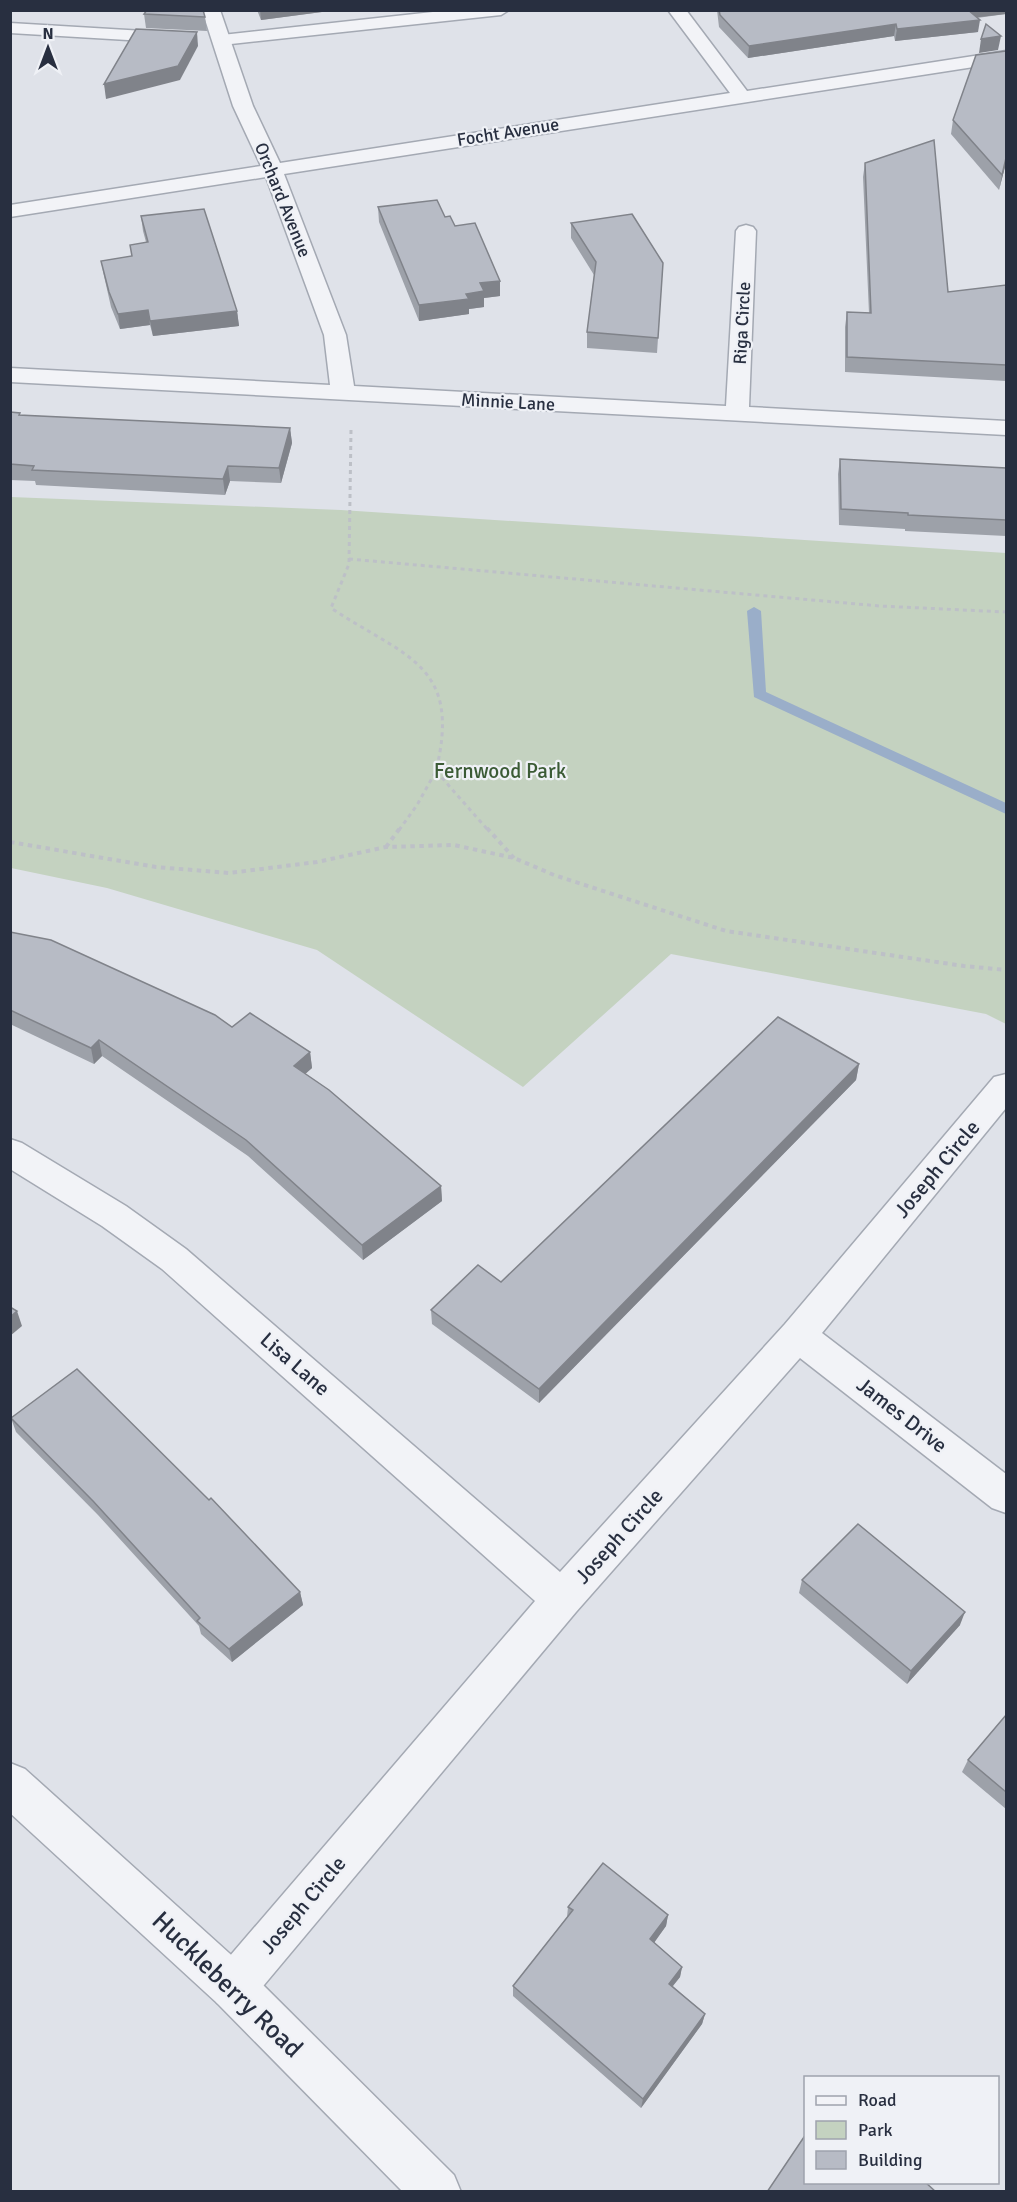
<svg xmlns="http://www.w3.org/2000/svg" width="1017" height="2202" font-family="Signika,sans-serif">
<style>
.green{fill:#c4d2c0}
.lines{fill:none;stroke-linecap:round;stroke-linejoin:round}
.stream{fill:#9aaec9;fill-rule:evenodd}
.service-casing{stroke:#a4a9b3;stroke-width:3}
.minor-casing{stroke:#a4a9b3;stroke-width:3}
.tertiary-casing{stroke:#a4a9b3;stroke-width:3}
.path-far1{stroke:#bdc0c7;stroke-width:3;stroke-dasharray:4 4;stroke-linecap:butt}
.path{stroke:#bdc0c7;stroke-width:4;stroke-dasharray:4.5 4.5;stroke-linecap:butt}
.service{fill:#f2f3f7;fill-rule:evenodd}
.minor{fill:#f2f3f7;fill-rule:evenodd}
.tertiary{fill:#f2f3f7;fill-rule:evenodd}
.wall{fill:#9da1a9}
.shaded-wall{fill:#80838a}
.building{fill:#b7bbc5;stroke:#80838a;stroke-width:1.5}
.labels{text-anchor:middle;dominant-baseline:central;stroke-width:4.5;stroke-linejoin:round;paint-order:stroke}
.far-street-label{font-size:18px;fill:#282f40;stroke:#eff1f6}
.park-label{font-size:21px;fill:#3b5b35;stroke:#eff1f6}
.street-label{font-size:21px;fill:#282f40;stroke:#eff1f6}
.near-street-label{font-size:26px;fill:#282f40;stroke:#eff1f6}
</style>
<rect width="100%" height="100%" fill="#dfe2e9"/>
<polygon class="green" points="11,497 341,510 1006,553 1006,1024 986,1014 671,954 523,1087 317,950 107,888 11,868"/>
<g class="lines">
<polygon class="stream" points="754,607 761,611 766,692 1006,803 1006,814 754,697 747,611"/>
<g class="service-casing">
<polygon id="service" points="451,10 509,10 501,15 222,45 214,40 222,35"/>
</g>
<g class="minor-casing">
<g id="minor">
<polygon points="202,10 220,10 253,106 280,163 730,93 668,10 686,10 747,91 1006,51 1006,62 284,174 346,335 354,386 726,406 736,231 739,227 746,225 753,227 756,231 749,407 1006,421 1006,435 10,382 10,368 330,385 324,335 266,177 10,217 10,205 261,166 233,106"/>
<polygon points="10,23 178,33 184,34 187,38 184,42 178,43 10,33"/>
<polygon points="1006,1074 1006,1108 822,1333 1006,1474 1006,1513 992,1508 800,1358 576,1612 249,2003 233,2010 217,2003 210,1987 217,1971 535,1601 162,1269 102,1226 10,1169 10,1139 22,1143 126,1206 186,1249 560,1572 785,1324 994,1077"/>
</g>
</g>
<g class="tertiary-casing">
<polygon id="tertiary" points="10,1763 25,1769 249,1971 454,2175 461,2192 403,2192 217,2003 10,1813"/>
</g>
<g class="path-far1">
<path d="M351,430L349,564L331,608C406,658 462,664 436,771L488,830"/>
<polyline points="349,559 880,606 1006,612"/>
<polyline points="399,830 417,805 436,771"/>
</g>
<g class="path">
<polyline points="487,828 514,858"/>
<polyline points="10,842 156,867 229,873 317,862 386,847 454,845 514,858 554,875 726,931 964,966 1006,970"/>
<polyline points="386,847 400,828"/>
</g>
<use href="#service" class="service"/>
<use href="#minor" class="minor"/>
<use href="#tertiary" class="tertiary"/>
</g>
<g class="wall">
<polygon points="257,10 337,10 261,20"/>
<polygon points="717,10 1006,10 1006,14 977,18 978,32 895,41 894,36 748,58 719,27"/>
<polygon points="144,14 205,17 207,31 146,28"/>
<polygon points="953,120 1006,163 999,190 951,134"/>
<polygon points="865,163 948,292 1006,285 1006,381 845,372 845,327 847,312 869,313 863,177"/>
<polygon points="378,207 445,217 455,226 500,281 500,296 484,298 484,307 469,309 469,314 419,321 379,222"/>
<polygon points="141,216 237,311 239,326 153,336 150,325 120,329 111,307 104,276 101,261 132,256 146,242 143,231"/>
<polygon points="571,223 663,263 657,353 587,348 587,332 594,275 571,238"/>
<polygon points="10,412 20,415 290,428 292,443 281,483 230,481 225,495 36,485 35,481 10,480"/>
<polygon points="840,459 1006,468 1006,536 905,531 905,529 839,525 838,474"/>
<polygon points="10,932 232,1027 310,1052 312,1068 305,1074 441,1186 442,1201 363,1260 248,1156 102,1056 94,1064 10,1024"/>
<polygon points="859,1064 856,1080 539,1403 432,1324 431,1310 501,1282"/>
<polygon points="11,1418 300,1592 303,1605 232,1662 201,1634 199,1626 98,1515 16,1432"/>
<polygon points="802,1580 960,1625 907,1684 799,1593"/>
<polygon points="1006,1715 1006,1809 962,1772 968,1760"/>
<polygon points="568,1907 668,1915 666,1926 654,1942 682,1967 680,1977 673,1986 705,2014 702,2024 641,2108 513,1996 513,1986 567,1917"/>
</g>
<g class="shaded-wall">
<polygon points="260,10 337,10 261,20"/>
<polygon points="964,10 1006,10 1006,14 962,19"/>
<polygon points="980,20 978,32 895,41 897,29"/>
<polygon points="896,24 894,36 748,58 749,46"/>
<polygon points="197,32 198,46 180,80 106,99 104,84"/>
<polygon points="1001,36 998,50 979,53 981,39"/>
<polygon points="1006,158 1006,163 999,190 1002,175"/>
<polygon points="500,281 500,296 484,298 484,307 469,309 469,314 419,321 419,305 466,294 480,283"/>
<polygon points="148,310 150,325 120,329 118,314"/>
<polygon points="237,311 239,326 153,336 150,321"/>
<polygon points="290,428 292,443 281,483 279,468"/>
<polygon points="228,466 230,481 225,495 223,479"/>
<polygon points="99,1040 102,1056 94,1064 91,1048"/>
<polygon points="310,1052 312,1068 296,1082 294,1066"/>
<polygon points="859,1064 856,1080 539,1403 539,1389"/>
<polygon points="441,1186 442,1201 363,1260 362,1245"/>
<polygon points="17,1311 22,1326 10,1336 10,1317"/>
<polygon points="300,1592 303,1605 232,1662 229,1649"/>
<polygon points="965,1612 960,1625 907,1684 911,1671"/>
<polygon points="668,1915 666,1926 649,1950 650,1939"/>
<polygon points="682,1967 680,1977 667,1993 669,1984"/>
<polygon points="705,2014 702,2024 641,2108 643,2099"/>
</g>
<g class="building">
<polygon points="147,10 203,10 205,17 144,14"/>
<polygon points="719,10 968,10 980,20 897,29 896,24 749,46 720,15"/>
<polygon points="986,24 1001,36 981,39"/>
<polygon points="136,29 197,32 178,66 104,84"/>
<polygon points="1006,51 1006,158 1002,175 953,120 976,55"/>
<polygon points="934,140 948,292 1006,285 1006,365 847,357 847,312 871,313 865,163"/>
<polygon points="437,200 445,217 450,216 455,226 475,223 500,281 480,283 484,291 466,294 469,299 419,305 378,207"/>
<polygon points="204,209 237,311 150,321 148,310 118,314 109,292 101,261 132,256 130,245 148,242 141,216"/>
<polygon points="632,214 663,263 658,338 587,332 596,262 571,223"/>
<polygon points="10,412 20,413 19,415 290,428 279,468 228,466 223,479 32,470 34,466 10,464"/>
<polygon points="840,459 1006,468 1006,520 908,515 908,513 841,509"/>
<polygon points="10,932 51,940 215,1015 232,1027 250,1013 310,1052 294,1066 329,1090 441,1186 362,1245 246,1140 99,1040 91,1048 10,1010"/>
<polygon points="778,1017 859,1064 539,1389 431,1310 478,1265 501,1282"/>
<polygon points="10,1307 17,1311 10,1317"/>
<polygon points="77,1369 209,1500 211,1498 300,1592 229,1649 197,1621 200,1618 93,1501 11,1418"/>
<polygon points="858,1524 965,1612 911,1671 802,1580"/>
<polygon points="1006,1715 1006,1792 968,1760"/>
<polygon points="603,1863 668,1915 650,1939 682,1967 669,1984 705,2014 643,2099 513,1986 573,1910 568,1907"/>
<polygon points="806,2134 806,2182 925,2182 936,2192 767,2192"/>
</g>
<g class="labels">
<g class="far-street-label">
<text transform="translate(508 132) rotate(-9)">Focht Avenue</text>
<text transform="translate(283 200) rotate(68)">Orchard Avenue</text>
<text transform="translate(742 323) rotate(-87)">Riga Circle</text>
<text transform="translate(508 402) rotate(3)">Minnie Lane</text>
</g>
<g class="park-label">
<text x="500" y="771">Fernwood Park</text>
</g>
<g class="street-label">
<text transform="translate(937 1169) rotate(-50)">Joseph Circle</text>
<text transform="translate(295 1364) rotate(41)">Lisa Lane</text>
<text transform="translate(902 1415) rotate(38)">James Drive</text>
<text transform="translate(619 1536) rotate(-48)">Joseph Circle</text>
<text transform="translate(303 1905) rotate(-50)">Joseph Circle</text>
</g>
<g class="near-street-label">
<text transform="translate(227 1985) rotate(44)">Huckleberry Road</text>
</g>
</g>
<rect width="1017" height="2202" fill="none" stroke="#282f40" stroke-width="24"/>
<rect x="804" y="2076" width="195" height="108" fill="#eff1f6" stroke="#9fa3ad" stroke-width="1.5"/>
<rect x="816" y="2096" width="30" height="9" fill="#f2f3f7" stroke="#9fa3ad" stroke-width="1.5"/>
<text x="858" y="2106" font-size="18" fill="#282f40">Road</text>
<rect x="816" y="2121" width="30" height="18" fill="#c4d2c0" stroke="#9fa3ad" stroke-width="1.5"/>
<text x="858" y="2136" font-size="18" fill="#282f40">Park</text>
<rect x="816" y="2151" width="30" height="18" fill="#b7bbc5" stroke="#9fa3ad" stroke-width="1.5"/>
<text x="858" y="2166" font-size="18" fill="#282f40">Building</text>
<g transform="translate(48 48)" stroke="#eff1f6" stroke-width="4.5" paint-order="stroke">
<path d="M0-4.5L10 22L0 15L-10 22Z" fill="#282f40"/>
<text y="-9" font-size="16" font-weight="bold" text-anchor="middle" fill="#282f40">N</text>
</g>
</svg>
